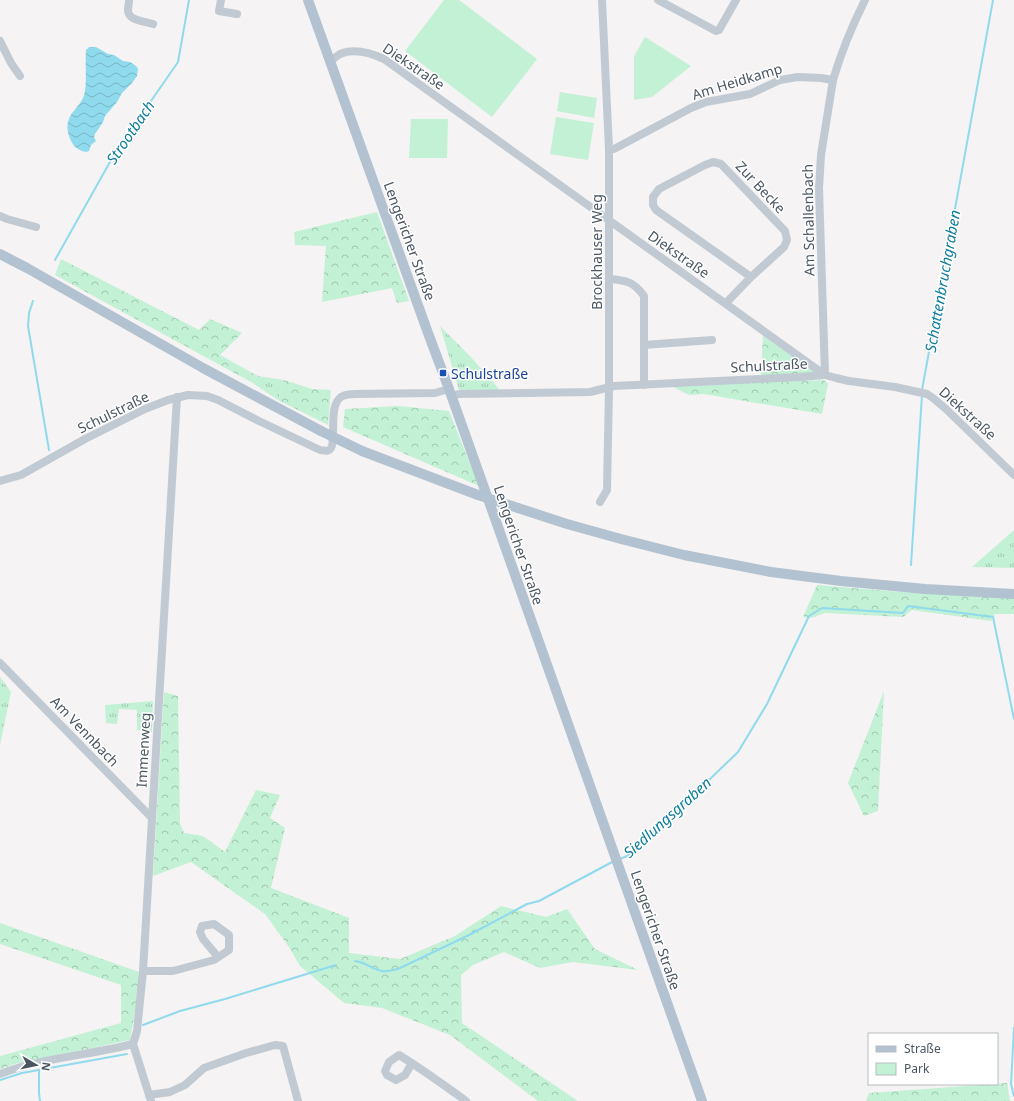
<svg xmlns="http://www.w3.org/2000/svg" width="1014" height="1101" font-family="'Noto Sans',sans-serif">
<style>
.grass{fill:url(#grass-tufts)}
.forest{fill:url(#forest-crowns)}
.park{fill:#c3f1d5}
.water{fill:url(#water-waves)}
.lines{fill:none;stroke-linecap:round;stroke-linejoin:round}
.stream{stroke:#90daee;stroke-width:2}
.minor{stroke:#c1cad2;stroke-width:8}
.major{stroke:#b3c2d1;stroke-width:10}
.major-bridge{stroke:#b3c2d1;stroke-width:10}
.transit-dot{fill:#1a4fb4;stroke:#fff;stroke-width:1.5}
.labels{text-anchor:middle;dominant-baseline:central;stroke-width:3;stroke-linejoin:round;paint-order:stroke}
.street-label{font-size:14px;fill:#4a5661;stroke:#fff}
.transit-label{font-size:14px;fill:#164399;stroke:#fff;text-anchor:start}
.water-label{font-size:15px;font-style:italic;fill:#0c7c9b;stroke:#fff}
</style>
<defs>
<pattern id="grass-tufts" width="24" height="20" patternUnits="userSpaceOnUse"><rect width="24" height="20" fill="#c3f1d5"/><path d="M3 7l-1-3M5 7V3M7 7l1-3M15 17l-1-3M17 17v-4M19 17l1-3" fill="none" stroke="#a0c6b0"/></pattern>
<pattern id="forest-crowns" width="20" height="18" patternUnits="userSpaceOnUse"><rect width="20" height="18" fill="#c3f1d5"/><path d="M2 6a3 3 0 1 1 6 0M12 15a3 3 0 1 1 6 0" fill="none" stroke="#a0c6b0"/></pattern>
<pattern id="water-waves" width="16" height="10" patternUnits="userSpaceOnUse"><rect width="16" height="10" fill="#90daee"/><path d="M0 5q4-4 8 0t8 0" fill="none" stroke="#78b4c4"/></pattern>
</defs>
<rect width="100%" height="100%" fill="#f5f3f3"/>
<g class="grass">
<polygon points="440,326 469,355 500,390 459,390"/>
<polygon points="258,376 284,380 278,400 251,382"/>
<polygon points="1014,530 1014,568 972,567"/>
<polygon points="0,677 11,692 0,745"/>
<polygon points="153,701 152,732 137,730 137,710 119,709 117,724 106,723 105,705"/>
</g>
<g class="forest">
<polygon points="377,212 409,301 397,303 392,288 322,302 326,246 295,245 294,232"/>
<polygon points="61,259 199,330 210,319 242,333 220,355 258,376 251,382 55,275"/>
<polygon points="763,334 819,373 761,376"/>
<polygon points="284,380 312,389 331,390 328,425 278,400"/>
<polygon points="824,380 828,384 822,414 704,394 689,395 669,385"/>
<polygon points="398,406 449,411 479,486 343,427 345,409"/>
<polygon points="817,585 901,592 1014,595 1014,614 995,614 991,621 912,610 903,617 825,613 811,618 803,617"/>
<polygon points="884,691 878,811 864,816 848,783"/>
<polygon points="164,692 178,696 180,823 184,833 203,836 225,852 256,790 280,795 270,818 285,828 271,888 349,918 349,953 400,959 455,936 501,906 546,917 567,909 595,949 638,970 573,962 540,968 504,952 473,965 461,975 462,1023 578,1101 538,1101 450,1035 382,1008 344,1003 300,966 289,947 265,914 191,862 153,876"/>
<polygon points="0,923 142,973 130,1040 15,1064 0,1069 0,1056 121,1023 121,985 0,944"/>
<polygon points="1007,1083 1010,1101 866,1101 869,1093"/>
</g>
<g class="park">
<polygon points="444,0 459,0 537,59 492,117 405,51"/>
<polygon points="645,37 691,66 652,97 634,100 634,56"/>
<polygon points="560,92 597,98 594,118 557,111"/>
<polygon points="556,117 594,123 588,160 550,154"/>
<polygon points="411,119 448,119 447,158 409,158"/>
</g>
<path class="water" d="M89,47H96L108,54L114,55L123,61L130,62L136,66L138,69L137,76L132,83L122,93L117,102L105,116L103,122L95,134L94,137L96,141L91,145L89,151C84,153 82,151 78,149C73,146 71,141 69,136C62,112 82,110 85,91C87,78 85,64 86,50Z"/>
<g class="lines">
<g class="stream">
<polyline points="55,260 115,153 178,62 189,0"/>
<polyline points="33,301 29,313 28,326 49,450"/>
<polyline points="922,390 993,0"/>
<polyline points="911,565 922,395"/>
<polyline points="620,859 627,856 684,804 738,752 767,704 809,616 822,608 903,613 908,606 993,617 1014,719"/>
<path d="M355,961C365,962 372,969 382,971C387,972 393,970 398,969L469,935L527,904L539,901L614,861"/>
<polyline points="143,1025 180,1011 225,999 336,965"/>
<polyline points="1014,1028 1011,1084 1014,1096"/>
<polyline points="39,1070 39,1093 40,1101"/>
<polyline points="0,1080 22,1073 127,1054"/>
</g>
<g class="minor">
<path d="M129,0C129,3 128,7 128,10C128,21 145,21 153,24"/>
<polyline points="221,0 219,11 237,14"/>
<polyline points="658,0 716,31 719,30 736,0"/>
<polyline points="0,41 11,63 20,76"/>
<path d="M330,61C333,59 337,56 340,54C354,48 371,53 384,59L825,375L836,378L849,381L895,387L927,394L933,398L946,409L1014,475"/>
<polyline points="609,149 614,149 691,108 706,102 750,94 780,80 798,77 821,78 833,80"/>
<polyline points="0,216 7,219 36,227"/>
<path d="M609,279C626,280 634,282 644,296V385"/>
<polyline points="726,303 751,277 784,247 787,240 785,231 721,164 713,162 705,165 659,189 653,197 653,205 656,210 751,277"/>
<polyline points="644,345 712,340"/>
<path d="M452,396L459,394L590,392L614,386L800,377L825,375L819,188L821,155L833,80C841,53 852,26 865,0"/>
<path d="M0,481L21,475L85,439L145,409L168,400L188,395L207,396L218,400L259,421L320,450C323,450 327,452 329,450C338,446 327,406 341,397C345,394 351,394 356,394L435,393L449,389"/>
<polyline points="600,502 607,490 609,388 609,149 602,0"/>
<polyline points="0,663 152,818"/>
<polyline points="143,971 173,971 214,960 229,950 229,935 214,924 202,926 200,932 203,939 218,957"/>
<path d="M412,1063L405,1075L396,1080L387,1075L385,1071L389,1062L399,1055C422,1069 444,1085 466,1101"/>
<path d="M0,1074C41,1058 90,1055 133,1044"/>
<polyline points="149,1095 170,1092 185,1085 204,1068 246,1053 275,1045 283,1046 298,1101"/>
<polyline points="151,1101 133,1044 137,1031 143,971 177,397"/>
</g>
<g class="major">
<polyline points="308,0 428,333 449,389 702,1101"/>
<polyline points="0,254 27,268 203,368 321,431"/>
<polyline points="362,451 478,495"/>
<polyline points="518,508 567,524 621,539 684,555 771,572 841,581 925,589 1014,594"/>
</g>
<g class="major-bridge">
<polyline points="321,431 362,451"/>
<polyline points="478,495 518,508"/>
</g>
</g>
<rect class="transit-dot" x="439" y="369" width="8" height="8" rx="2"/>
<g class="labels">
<g class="street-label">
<text transform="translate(414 66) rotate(34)">Diekstraße</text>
<text transform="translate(737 81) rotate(-17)">Am Heidkamp</text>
<text transform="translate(761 187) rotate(47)">Zur Becke</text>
<text transform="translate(808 220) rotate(-91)">Am Schallenbach</text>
<text transform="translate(410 241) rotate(70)">Lengericher Straße</text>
<text transform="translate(596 252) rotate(-90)">Brockhauser Weg</text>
<text transform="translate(679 254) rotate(35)">Diekstraße</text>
<text transform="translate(769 365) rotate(-3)">Schulstraße</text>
<text transform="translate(113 412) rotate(-26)">Schulstraße</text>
<text transform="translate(968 413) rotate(42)">Diekstraße</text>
<text transform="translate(519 545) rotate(71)">Lengericher Straße</text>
<text transform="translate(85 731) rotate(46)">Am Vennbach</text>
<text transform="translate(143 750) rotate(-87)">Immenweg</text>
<text transform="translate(656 930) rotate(71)">Lengericher Straße</text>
</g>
<g class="transit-label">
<text x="451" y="373">Schulstraße</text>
</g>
<g class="water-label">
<text transform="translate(130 132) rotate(-56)">Strootbach</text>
<text transform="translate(942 281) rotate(-80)">Schattenbruchgraben</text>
<text transform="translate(667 817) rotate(-42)">Siedlungsgraben</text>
</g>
</g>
<rect x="868" y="1033" width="130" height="52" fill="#ffffff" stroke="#b7bbc0"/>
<rect x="876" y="1046" width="20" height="6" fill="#b3c2d1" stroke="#b7bbc0"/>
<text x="904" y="1053" font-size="12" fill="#4a5661">Straße</text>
<rect x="876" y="1063" width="20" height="12" fill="#c3f1d5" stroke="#b7bbc0"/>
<text x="904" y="1073" font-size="12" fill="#4a5661">Park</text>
<g transform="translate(36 1065) rotate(99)" stroke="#ffffff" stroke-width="3" paint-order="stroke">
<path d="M0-3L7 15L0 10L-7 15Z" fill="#4a5661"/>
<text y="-6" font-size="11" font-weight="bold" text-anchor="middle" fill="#4a5661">N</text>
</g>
</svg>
